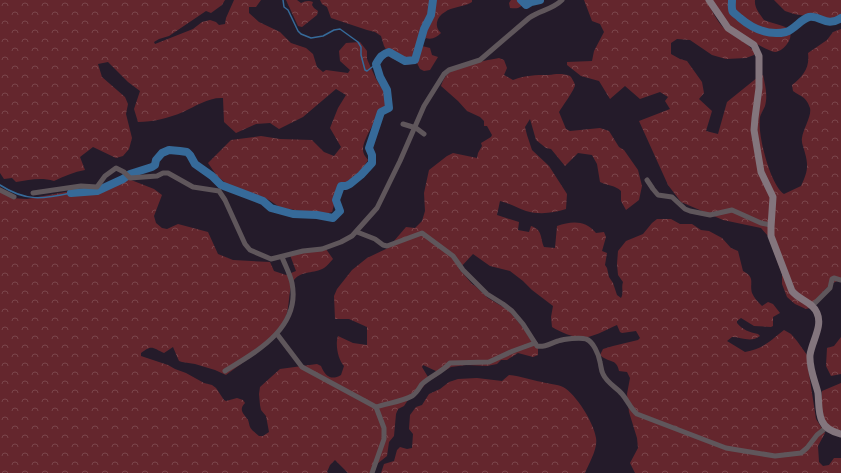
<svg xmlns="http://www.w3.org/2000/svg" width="841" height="473" font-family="'Exo 2',sans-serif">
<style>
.forest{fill:url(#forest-crowns)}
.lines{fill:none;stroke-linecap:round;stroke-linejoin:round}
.stream{stroke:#366a99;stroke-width:1.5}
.river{stroke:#366a99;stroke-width:8}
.street{stroke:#5f565b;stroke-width:5}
.secondary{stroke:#83757d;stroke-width:7}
</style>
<defs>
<pattern id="forest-crowns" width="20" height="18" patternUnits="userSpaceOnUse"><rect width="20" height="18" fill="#64262d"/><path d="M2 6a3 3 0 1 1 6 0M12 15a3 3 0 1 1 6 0" fill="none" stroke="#7a454b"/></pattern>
</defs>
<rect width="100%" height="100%" fill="#241b2a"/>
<g class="forest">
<path d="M0,0H225L222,5L211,13L206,11L169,36L159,39L154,42L155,44L193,29L202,22L210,20L216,22L219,25L225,24L226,18L234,0H261L256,7H249V13L259,22L280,32L291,43L306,48L313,54L317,67L323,72L326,70L348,73L350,70L340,61L339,51L346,43L360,42L367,51V59L376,79L385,93L386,104C380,112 363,139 363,149C363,154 365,156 368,160C364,167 357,176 350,180C345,183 341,185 336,189L334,205L332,212L325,214L281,208L269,200L227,184L217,176L208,163L231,140L261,136L280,139L312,140L324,152L334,156L341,147L330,128L338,108L346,95L336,89L303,117L279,129L270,123L256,124L236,133L224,122L223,98C209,97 196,106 183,112C169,118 153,122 138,122L134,109L140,91L128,82L108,62L98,64L102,77L125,97L128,104L126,114L132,138L129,149L123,156L116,158L93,147L80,157L85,170C74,172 64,176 54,181C41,177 29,180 16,182L12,178L4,179L0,173Z"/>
<path d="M286,0H297L301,3C305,1 309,0 313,2L312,5L314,8L318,11L317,15L302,27L298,26Z"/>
<path d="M320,0H472V2C464,7 451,7 445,12C436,17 434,27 441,33C437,37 432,40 426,38L422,42V46L430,48L432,55L438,57L430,70L424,71L420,69L417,63L407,65L391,58L384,46L381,36L375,32L367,30L331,18L327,7L322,4Z"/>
<path d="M511,0H525C521,8 519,9 510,8L509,3Z"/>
<path d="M584,0H706C712,10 717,22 725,29C734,37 749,43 755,53L754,55L746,58L726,59L712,55L690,40L677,39L671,43V54L680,59L687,61L702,82L704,93L699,99L712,111L706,131L718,134L727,102L758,77L763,75C765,85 768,95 765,106C764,109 761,113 760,117C757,133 770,185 784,194L801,186C807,173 809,167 805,153C804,148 801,143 802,138C803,129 812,116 810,108C806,96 801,97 793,91L792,85C803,76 810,68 808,53L827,40L833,32L841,29V280C827,283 819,297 810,308L806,309L795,304L787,297L782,284V274L768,236L761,228L723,220L681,202L668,185L639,121L670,109L665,101L668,97L660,92L640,99L625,86L610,99L599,81L581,76L567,65V62L592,61L594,51L604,32L600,24L592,21Z"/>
<path d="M712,0H755C754,8 760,14 764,20C770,23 783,25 787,28C797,36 783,52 775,52C766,51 737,32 730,25C723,18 718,8 712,0Z"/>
<polygon points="774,0 841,0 841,20 826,19 812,15 806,16 794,14 785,11"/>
<path d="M499,58L504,60L507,68L504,75L513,80C527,75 535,75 548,75C557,74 562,73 570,76C572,78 574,82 575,85C575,89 562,107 559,112L566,129L570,131L600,128L609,131L619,147L624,150L638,170L642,186L639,200L626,210L621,201V191C615,185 608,186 600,182L597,164L592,155L578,153L565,166L551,149L546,148L536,140L530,119L525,127L527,135L532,150L549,166L567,194L566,209C553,213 540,215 526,211C517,208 509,203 500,201L497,215L519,222L518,230L529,232L531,226C543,230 540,238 544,247L555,248L557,226C572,221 585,220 596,233L604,232L606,237L602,251L607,253L605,265L607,268L609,277L613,283L617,295L621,298C624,293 621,288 623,282L618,275L617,264L618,251L626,241L643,234L652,223L657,219H671L680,224H692L701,230L709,231L722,238L731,248L738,251L743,271C756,278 749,282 752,293C754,298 758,302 762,306L768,302L773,304L780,313L773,317V326L771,327L754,326L741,318L737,321V323C743,330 749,332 758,334L760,336C751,343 741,337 732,337L727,341L745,352C763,349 770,341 784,330L791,334L797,341L807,355L808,367L816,419L825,433L818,446L819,462L823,466L829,465L834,458H841V473H635L630,463L638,448L637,438L629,412L627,394L630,378L627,372L619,371C617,358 608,363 600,355L603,349L613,346L638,340L640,338L636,331L622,333L620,332L617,325C608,329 597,335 588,337C576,339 562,333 552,327L551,317L553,306L532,290L523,281L510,271L490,266L473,254L459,269L473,285H474L488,298L508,310L520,324L538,348V355L533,357L518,353L507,360H501L497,364L487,366L466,365L451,367L446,370L438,372L423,365L422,367L428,377L424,386L408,400L404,406L398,409L396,414L394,436L389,442L387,456L377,464L371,473H348L335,460L330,465L327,472L328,473H0V187L11,198L27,199L71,191L94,193L126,178L154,189L162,195L154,216L156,223L162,228L167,229L178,224L208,232L218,254L233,260L270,262L274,271L286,275L296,271L290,255L326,249L333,259C330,262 327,266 324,268C314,274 302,270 294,280C288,288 290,306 286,316C277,339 245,361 226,375L215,370L195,364L182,362L179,361L173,347L164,353C153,348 152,344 141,353V356L168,365L175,369L186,373L204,383L212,385L216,388L224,400L226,401L237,398L243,400L245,403C238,410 244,414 248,420C249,422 249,425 250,427C251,430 256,433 259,436H263L269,432L266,416L261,410L260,405L259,394L260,387L280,369L317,364L321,366C325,376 331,381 341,375L344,366C338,360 335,344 338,336L353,343L367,345V327L349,319H335L334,296L337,289L352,270L367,258L388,248L406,227L415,228L422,221L425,211L424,193L429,170L447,156L453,153L477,158L478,153L482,146L481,143L491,137L492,135L487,126H484V121L480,117L467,111L458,101L441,86C443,80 446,74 452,71C462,65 487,60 499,58Z"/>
<polygon points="841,337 841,374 831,376 826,366 827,348 834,346"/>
<path d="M509,375C521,376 531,380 542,382C549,384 557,384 563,387C576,394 594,423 596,438C598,449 589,463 585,473H381L384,464L394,461L397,450L400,447L407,449L412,448L413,434L409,429L410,415L416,407L422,405L429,394L440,389L449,382L458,379L477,378L502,381Z"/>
<polygon points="841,383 841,431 832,428 825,423 821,406 822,391"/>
</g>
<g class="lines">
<g class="stream">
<polyline points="283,0 284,7 288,10 298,31 301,34 311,38 323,36 334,30 340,29 358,42 361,47 361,55 365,70 367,71 376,64"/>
<path d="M0,185C26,202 43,199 71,193"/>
</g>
<g class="river">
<polyline points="521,0 526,5 531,2 540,0"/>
<path d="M732,0C732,4 731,9 733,12C735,14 738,16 740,18C753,29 768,36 786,32C795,29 801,19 809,17C821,15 826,28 841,18"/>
<path d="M71,193L97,191L123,179L130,174L152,167L155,165L156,160L162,153L169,150L180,151L187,152L190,155L195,164L212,176L221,185L263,201L271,208L293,214L317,215L333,218L340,211L336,200L341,186H346L350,184L361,175L372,163V155L369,148L381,112L389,108L387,90L380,77L376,64C380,57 382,54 389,52L405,61L415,60L424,29L431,15L433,0"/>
</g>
<g class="street">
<polyline points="403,124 416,128 424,134"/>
<polyline points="647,180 653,189 658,195 672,197 685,209 690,211 710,215 732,210 761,223 771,225"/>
<polyline points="0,190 14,197"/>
<path d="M33,193L81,186L97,187L105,176L116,168L124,172L130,178L157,176L163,173H168L193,187L219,191L225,200L245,244L250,250L271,259L303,251L322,249L341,242L352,236L377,208L400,161L424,106L444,74L449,70L480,60L529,18C540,10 552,10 562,0"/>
<path d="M357,232L375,239L383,245L387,246L422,233L453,256L463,270L487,294L503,304L512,311L523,324L537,346C544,348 551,343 558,341C564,339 580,337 586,339C593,341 599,355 600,362C601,366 601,370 603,374C607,383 616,387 622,394C628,401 630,408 637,414L726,448L775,456L801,453L807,448L817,435L827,427"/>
<polyline points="812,306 830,288 832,279 834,278 841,280"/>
<path d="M277,334L302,367L376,407C388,403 401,402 412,396C417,393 419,388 422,384C431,376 442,372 450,363L489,362L513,351L535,343"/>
<path d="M225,371C256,352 301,328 292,283C290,274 285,265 282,257"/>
<polyline points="372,473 384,439 384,428 376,407"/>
</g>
<path class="secondary" d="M709,0L728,28L754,45L759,56V88L755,118L754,130L761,172L773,197L771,227V236L792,291C799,300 813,302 817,313C823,326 812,341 810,355C809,368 815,381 818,393C819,402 818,413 822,421C825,428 833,432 841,434"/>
</g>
</svg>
